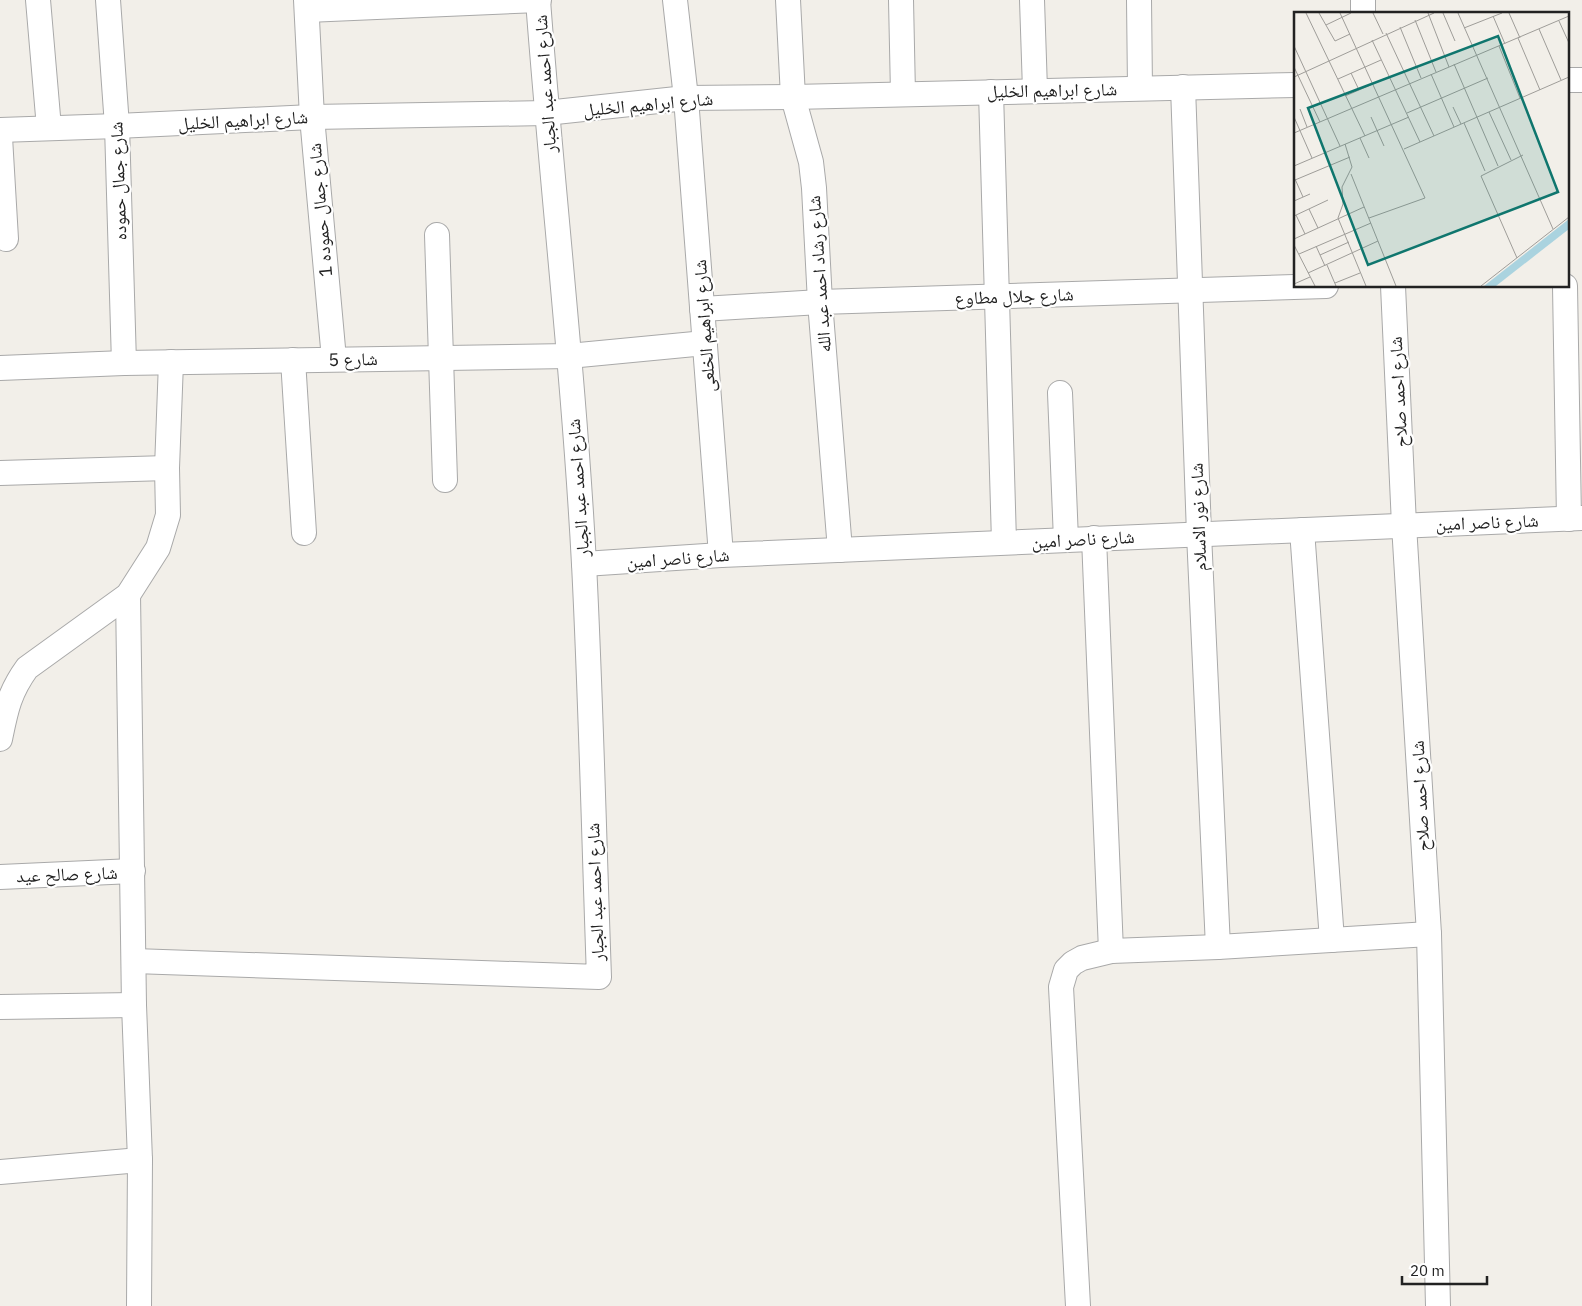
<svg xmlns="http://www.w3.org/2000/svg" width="1582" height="1306" font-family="'IBM Plex Sans','Noto Naskh Arabic',sans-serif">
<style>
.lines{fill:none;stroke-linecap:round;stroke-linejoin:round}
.street-casing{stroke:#a9a9a9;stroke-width:26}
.street{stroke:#fff;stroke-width:24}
.labels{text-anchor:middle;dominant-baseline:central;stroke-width:4.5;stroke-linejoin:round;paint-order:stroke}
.street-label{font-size:18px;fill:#222;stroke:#fff}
.inset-road{fill:none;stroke:#9f9d99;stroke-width:1}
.view{fill:#0f766e;fill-opacity:0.15;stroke:#0f766e;stroke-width:2.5}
.inset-edge{fill:none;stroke:#222;stroke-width:2.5}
</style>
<rect width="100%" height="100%" fill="#f2efe9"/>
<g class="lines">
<g class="street-casing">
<g id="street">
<polyline points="38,0 49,128"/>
<polyline points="108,0 117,126 124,363"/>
<polyline points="306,0 312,117 334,359"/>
<polyline points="675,0 686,98 721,555"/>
<polyline points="788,0 793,97 811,162 814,188 820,302 840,550"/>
<polyline points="901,0 903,94"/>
<polyline points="1032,0 1035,90"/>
<polyline points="1139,0 1140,88"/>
<polyline points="1363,0 1363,14"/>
<polyline points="307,10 539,0"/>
<polyline points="1568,80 1582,80"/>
<polyline points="1183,87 1199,534 1218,947"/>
<polyline points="991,92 1004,542"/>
<polyline points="0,130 117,126 312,117 546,113 686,98 793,97 1296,85"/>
<polyline points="0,137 6,239"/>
<polyline points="437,235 445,480"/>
<polyline points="1393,286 1404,525 1429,934 1438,1306"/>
<polyline points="1565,286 1569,519"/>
<polyline points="702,309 820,302 1326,286"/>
<polyline points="293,360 304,533"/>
<polyline points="0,368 124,363 569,356 705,343"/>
<polyline points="1060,393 1066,540"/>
<polyline points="0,473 167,468"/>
<polyline points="1302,530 1332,940"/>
<polyline points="1094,538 1111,951"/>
<polyline points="584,564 721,555 1582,518"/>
<polyline points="128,595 134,1005 140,1160 139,1306"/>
<path d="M0,739C6,710 9,693 27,668L128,595L158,548L168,515L167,468L171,362"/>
<polyline points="0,877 133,871"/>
<path d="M134,961L599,977C594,839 591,701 584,564C574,376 552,188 538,0"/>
<polyline points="0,1007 134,1005"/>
<polyline points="0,1172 140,1160"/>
<polyline points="1078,1306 1061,987 1066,970 1073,963 1082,958 1111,951 1218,947 1429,934"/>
</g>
</g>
<use href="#street" class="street"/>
</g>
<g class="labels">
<g class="street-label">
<text transform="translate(545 84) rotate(-94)">شارع احمد عبد الجبار</text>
<text transform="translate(1052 90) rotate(-1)">شارع ابراهيم الخليل</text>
<text transform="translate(648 104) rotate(-5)">شارع ابراهيم الخليل</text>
<text transform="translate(243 120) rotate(-3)">شارع ابراهيم الخليل</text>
<text transform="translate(118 181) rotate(-92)">شارع جمال حموده</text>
<text transform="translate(320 210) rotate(-95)">شارع جمال حموده 1</text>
<text transform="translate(819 274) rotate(-94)">شارع رشاد احمد عبد الله</text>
<text transform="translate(1014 296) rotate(-2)">شارع جلال مطاوع</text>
<text transform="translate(704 326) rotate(-94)">شارع ابراهيم الخلعى</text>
<text transform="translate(353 359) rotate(-1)">شارع 5</text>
<text transform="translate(1398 392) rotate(-93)">شارع احمد صلاح</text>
<text transform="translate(578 488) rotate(-94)">شارع احمد عبد الجبار</text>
<text transform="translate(1198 517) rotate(-92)">شارع نور الاسلام</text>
<text transform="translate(1487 522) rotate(-2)">شارع ناصر امين</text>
<text transform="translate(1083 539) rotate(-3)">شارع ناصر امين</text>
<text transform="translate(678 558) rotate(-4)">شارع ناصر امين</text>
<text transform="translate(1420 796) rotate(-93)">شارع احمد صلاح</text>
<text transform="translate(67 874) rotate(-2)">شارع صالح عيد</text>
<text transform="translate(595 892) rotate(-92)">شارع احمد عبد الجبار</text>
</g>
</g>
<g transform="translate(1294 12)">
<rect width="275" height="275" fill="#f2efe9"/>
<path d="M275,207V217L202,274H190Z" fill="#aad3df"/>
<path class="inset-road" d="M12,1L71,124M25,1L41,29L56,22M46,1L131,186L75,206M79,1L89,22M134,1L155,55M149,1L161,29M164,1L259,217M215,1L226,26M199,4L211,32M121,8L142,60M265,9L275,31M32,13L57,1M106,15L127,66M170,16L208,1M245,17L267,68M92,21L140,124M224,26L246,78M78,28L126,130M0,34L46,134M205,34L226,86M160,52L204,154M0,55L26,110M57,61L65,78M137,62L160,115M0,65L140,1M44,67L87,48M51,84L95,65M159,95L167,112M6,97L13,115M195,100L217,148M113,101L194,66M0,105L18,146M77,105L90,134M170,111L191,159M0,121L275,4M66,126L75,146M51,132L58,155L48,175L49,192L44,206L72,274M110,137L275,65M0,154L115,105M57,162L102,274M1,167L9,185M1,168L56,145M0,189L16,182M15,197L24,216M2,203L11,222M0,204L34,188M0,227L70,195M0,233L21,274M22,234L31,254M5,242L77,211M26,243L55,230M223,246L187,164L229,143M33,253L42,274M14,261L84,229M41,271L66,261M0,272L16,265M187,274L275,205"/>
<path class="view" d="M204,24L264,180L74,253L14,96Z"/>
<rect width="275" height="275" class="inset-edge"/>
</g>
<path d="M1402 1276v8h85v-8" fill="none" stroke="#222222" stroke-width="2.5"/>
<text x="1410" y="1276" font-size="15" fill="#222222" stroke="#ffffff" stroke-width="4" paint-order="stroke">20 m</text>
</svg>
